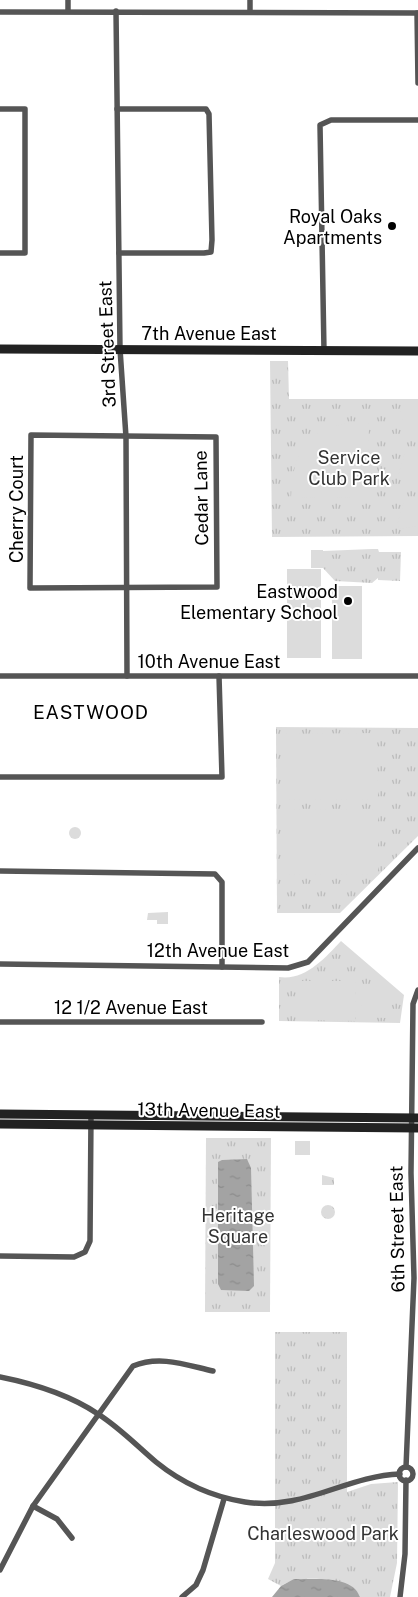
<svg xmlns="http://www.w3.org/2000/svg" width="418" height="1597" font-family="'Public Sans',sans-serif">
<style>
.park{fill:url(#park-tufts)}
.garden{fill:#dcdcdc}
.water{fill:url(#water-ripples)}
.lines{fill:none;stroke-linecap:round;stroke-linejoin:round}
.street{stroke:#555;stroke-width:5.5}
.secondary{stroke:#222;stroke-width:9}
.poi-dot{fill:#000;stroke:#fff;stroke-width:2}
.labels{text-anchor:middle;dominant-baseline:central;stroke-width:4;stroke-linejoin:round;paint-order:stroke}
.poi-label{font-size:18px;fill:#000;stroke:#fff;text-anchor:end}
.street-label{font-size:18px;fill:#000;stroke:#fff}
.park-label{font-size:18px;fill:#333;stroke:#fff}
.neighbourhood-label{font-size:19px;letter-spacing:1px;fill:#000;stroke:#fff}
</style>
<defs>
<pattern id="park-tufts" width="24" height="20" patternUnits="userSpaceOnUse" patternTransform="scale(1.25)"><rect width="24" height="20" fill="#dcdcdc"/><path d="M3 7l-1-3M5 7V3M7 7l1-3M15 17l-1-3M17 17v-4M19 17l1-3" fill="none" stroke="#bbb"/></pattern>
<pattern id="water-ripples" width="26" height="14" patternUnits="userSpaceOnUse" patternTransform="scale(1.25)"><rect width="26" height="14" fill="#a3a3a3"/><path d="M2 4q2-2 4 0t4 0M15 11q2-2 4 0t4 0" fill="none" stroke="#8b8b8b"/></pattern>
</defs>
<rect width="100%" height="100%" fill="#fff"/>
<g class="park">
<polygon points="270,361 288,361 289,399 418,399 418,536 272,537"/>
<polygon points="372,549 378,549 379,552 401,552 400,581 378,580 378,578 372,583 335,581 323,568 323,551"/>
<polygon points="276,727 418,728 418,836 340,913 277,913"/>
<path d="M341,941L404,995L400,1023L279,1021V977C305,981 325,958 341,941Z"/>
<polygon points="206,1138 271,1138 270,1312 205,1312"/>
<polygon points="322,1175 334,1178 334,1185 322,1185"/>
<circle cx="328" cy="1212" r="7"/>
<path d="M275,1332H347V1492L371,1484L398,1482L397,1563L390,1597H360C353,1576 295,1574 281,1586L268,1579L275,1563Z"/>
</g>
<g class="garden">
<polygon points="403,406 418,409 418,434 413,436 405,432 400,409"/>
<path d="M350,422H369L367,492L361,498L291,497C293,452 304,432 350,422Z"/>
<polygon points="409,451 418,451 418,476 401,479 398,476 405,453"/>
<polygon points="408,500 418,502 418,526 400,529 397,525 404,502"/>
<rect x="311" y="550" width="12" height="18"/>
<rect x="287" y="569" width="34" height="89"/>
<rect x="332" y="586" width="30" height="73"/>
<polygon points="377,733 378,799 284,800 284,734"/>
<polygon points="378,809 378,874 284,875 284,810"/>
<circle cx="75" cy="833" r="6"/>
<polygon points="168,912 168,924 157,924 157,920 147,920 148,913"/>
<polygon points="298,981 356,981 355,1021 298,1020"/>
<polygon points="362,987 386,987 386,1018 362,1017"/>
<rect x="295" y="1141" width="15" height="14"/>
</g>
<g class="water">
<polygon points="247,1159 251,1168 254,1286 249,1291 221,1290 218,1284 218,1162 222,1160"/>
<path d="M294,1579C313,1580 352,1574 360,1597H272L281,1586Z"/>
</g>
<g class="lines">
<g class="street">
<polyline points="250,0 250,12"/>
<polyline points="68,11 68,0"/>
<polyline points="116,11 120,349 126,437 127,676"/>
<polyline points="0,12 418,13"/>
<polyline points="417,13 418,83"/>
<polyline points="0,109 25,109 25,253 0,253"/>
<polyline points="117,109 206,109 209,114 212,240 211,252 204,253 119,253"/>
<polyline points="324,351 320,125 331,120 418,120"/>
<polygon points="31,435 216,437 217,587 30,588"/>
<polyline points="0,676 418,676"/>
<polyline points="0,777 222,777 219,676"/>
<polyline points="0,871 215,874 222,882 222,967"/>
<polyline points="0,964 288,968 308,962 418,848"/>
<polyline points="0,1022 262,1022"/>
<polyline points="0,1256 74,1257 85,1252 90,1241 91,1115"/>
<path d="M0,1377C35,1384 68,1394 98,1414C120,1428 137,1446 156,1462C182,1483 213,1497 245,1502C304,1511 345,1476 400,1474"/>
<polyline points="406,1467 414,1278 411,1173 413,1004 418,990"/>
<circle cx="406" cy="1474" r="7"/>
<polyline points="33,1506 57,1519 72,1538"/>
<path d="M0,1570L33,1506L133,1366C160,1355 186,1365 213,1371"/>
<polyline points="182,1597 196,1585 203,1570 224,1499"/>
<polyline points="400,1597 405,1554 406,1480"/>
</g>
<g class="secondary">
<polyline points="0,349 418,351"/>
<polyline points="0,1114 418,1118"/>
<polyline points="0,1124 418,1128"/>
</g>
</g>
<g class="poi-dot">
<circle cx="392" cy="226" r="5"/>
<circle cx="348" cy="601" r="5"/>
</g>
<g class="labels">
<g class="poi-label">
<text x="382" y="216">Royal Oaks<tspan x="382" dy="21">Apartments</tspan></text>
<text x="338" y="591">Eastwood<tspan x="338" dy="21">Elementary School</tspan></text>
</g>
<g class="street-label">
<text x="209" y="333">7th Avenue East</text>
<text transform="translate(107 344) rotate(-92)">3rd Street East</text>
<text transform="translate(201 498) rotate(-91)">Cedar Lane</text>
<text transform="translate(16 509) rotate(-90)">Cherry Court</text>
<text x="209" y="661">10th Avenue East</text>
<text x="218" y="950">12th Avenue East</text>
<text x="131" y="1007">12 1/2 Avenue East</text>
<text transform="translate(209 1110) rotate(1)">13th Avenue East</text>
<text transform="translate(397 1229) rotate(-91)">6th Street East</text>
</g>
<g class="park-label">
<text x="349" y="457">Service<tspan x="349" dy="21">Club Park</tspan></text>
<text x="238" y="1215">Heritage<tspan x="238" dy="21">Square</tspan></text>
<text x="323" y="1533">Charleswood Park</text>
</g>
<g class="neighbourhood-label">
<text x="91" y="712">EASTWOOD</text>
</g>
</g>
</svg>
